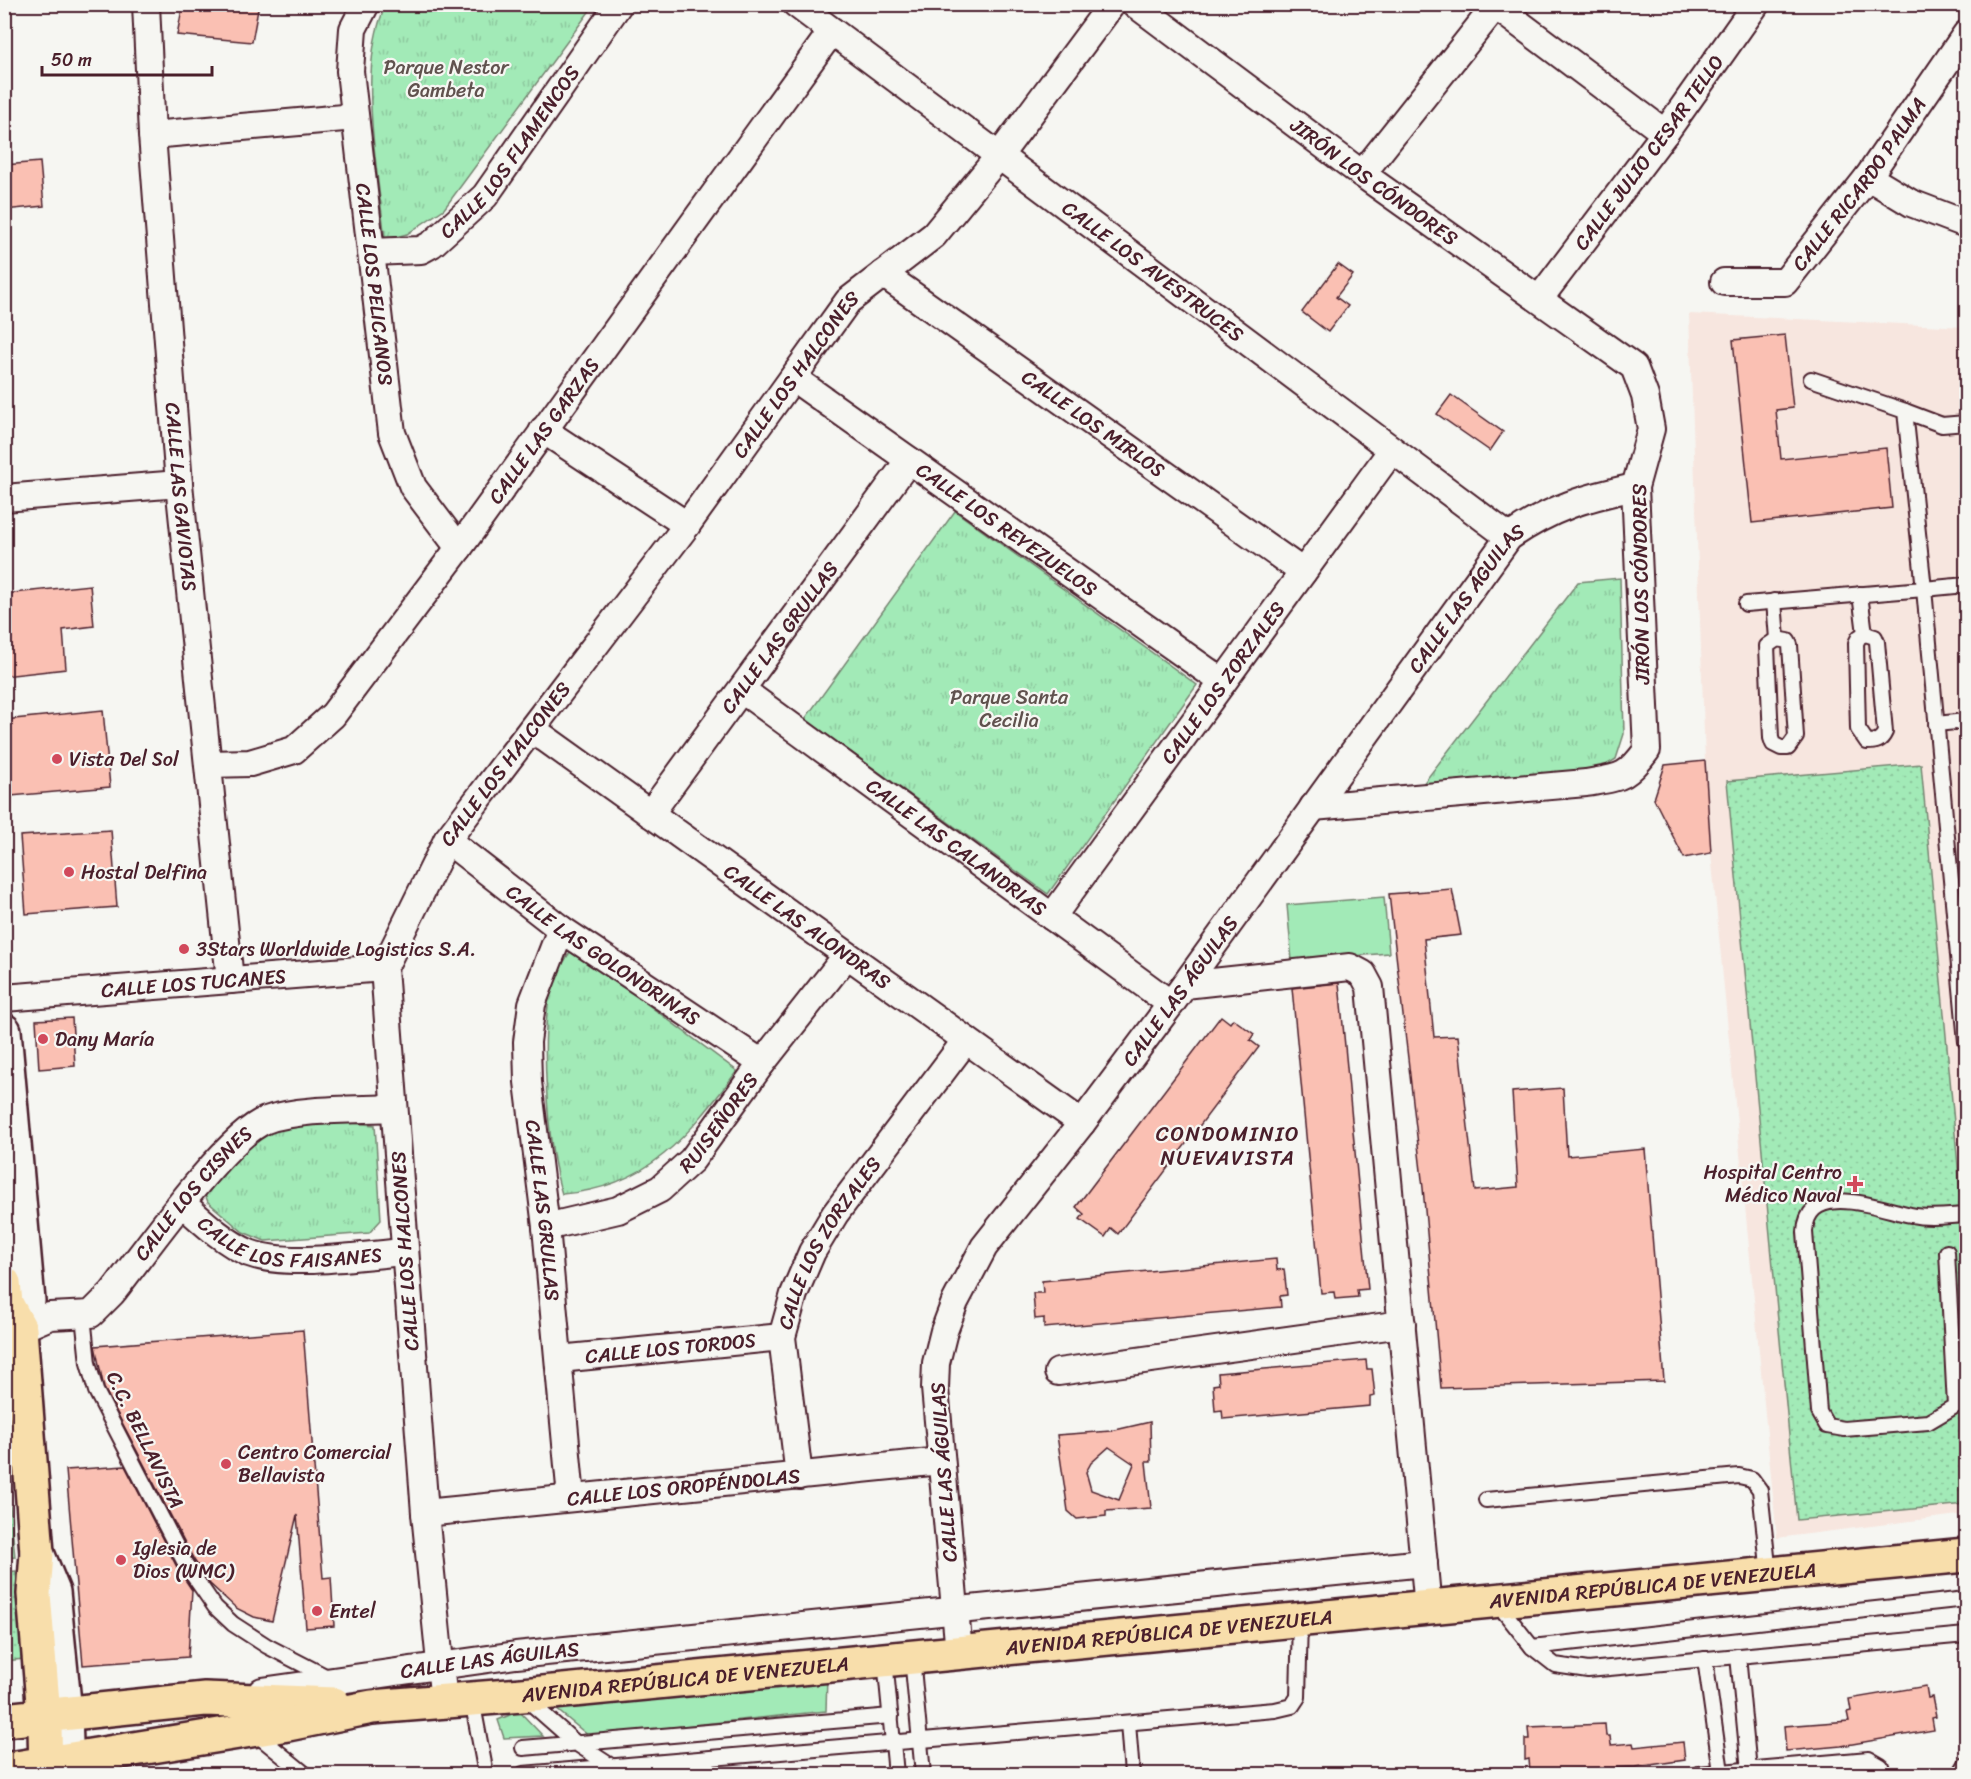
<svg xmlns="http://www.w3.org/2000/svg" width="1971" height="1779" font-family="Sriracha,sans-serif">
<style>
.built{fill:#f7e6df}
.grass{fill:url(#grass-dots);stroke:#768471;stroke-width:1.5}
.park{fill:url(#park-tufts);stroke:#768471;stroke-width:1.5}
.garden{fill:#a2eab7;stroke:#768471;stroke-width:1.5}
.building{fill:#fac0b3;stroke:#4a1f2b;stroke-width:1.5;fill-rule:evenodd}
.lines{fill:none;stroke-linecap:round;stroke-linejoin:round}
.service-casing{stroke:#4a1f2b;stroke-width:18}
.minor-casing{stroke:#4a1f2b;stroke-width:30}
.secondary-casing{stroke:#4a1f2b;stroke-width:38}
.primary-casing{stroke:#4a1f2b;stroke-width:38}
.service{stroke:#f6f6f2;stroke-width:14}
.minor{stroke:#f6f6f2;stroke-width:26}
.secondary{stroke:#f6f6f2;stroke-width:33}
.primary{stroke:#f8deab;stroke-width:33}
.poi-dot{fill:#d1495b;stroke:#f6f6f2;stroke-width:2}
.labels{text-anchor:middle;dominant-baseline:central;stroke-width:4.5;stroke-linejoin:round;paint-order:stroke}
.park-label{font-size:20px;fill:#60524e;stroke:#f6f6f2}
.street-label{font-size:20px;fill:#4a1f2b;stroke:#f6f6f2}
.poi-label{font-size:20px;fill:#4a1f2b;stroke:#f6f6f2;text-anchor:start}
.neighbourhood-label{font-size:21px;letter-spacing:1.5px;fill:#4a1f2b;stroke:#f6f6f2}
</style>
<defs>
<pattern id="grass-dots" width="8" height="8" patternUnits="userSpaceOnUse" patternTransform="scale(1.5)"><rect width="8" height="8" fill="#a2eab7"/><path d="M2 2h.1M6 6h.1" fill="none" stroke="#8dc89e" stroke-width="1.8" stroke-linecap="round"/></pattern>
<pattern id="park-tufts" width="24" height="20" patternUnits="userSpaceOnUse" patternTransform="scale(1.5)"><rect width="24" height="20" fill="#a2eab7"/><path d="M3 7l-1-3M5 7V3M7 7l1-3M15 17l-1-3M17 17v-4M19 17l1-3" fill="none" stroke="#8dc89e"/></pattern>
</defs>
<rect width="100%" height="100%" fill="#f6f6f2"/>
<filter id="ink" filterUnits="userSpaceOnUse"><feTurbulence type="fractalNoise" baseFrequency=".0167" numOctaves="2"/><feDisplacementMap in="SourceGraphic" scale="12" xChannelSelector="R" yChannelSelector="G"/><feConvolveMatrix kernelMatrix="1 2 1 2 8 2 1 2 1" color-interpolation-filters="sRGB"/></filter>
<g filter="url(#ink)">
<polygon class="built" points="1689,314 1966,327 1966,1514 1777,1538 1711,853 1705,761"/>
<g class="grass">
<polygon points="1921,764 1966,1253 1966,1504 1797,1520 1727,781"/>
<polygon points="5,1455 15,1557 5,1558 4,1558"/>
<polygon points="16,1571 24,1659 5,1661 4,1572"/>
</g>
<g class="park">
<path d="M386,5H594L444,209L407,234L385,240C378,171 356,66 386,5Z"/>
<polygon points="955,511 1197,685 1048,894 805,719"/>
<polygon points="1620,578 1624,734 1616,759 1593,773 1419,789 1578,582"/>
<path d="M572,948L737,1071C689,1135 648,1188 562,1194C547,1147 539,1032 552,985C556,972 566,960 572,948Z"/>
<polygon points="339,1122 375,1125 381,1220 369,1233 265,1241 243,1232 208,1202 204,1192 256,1134 290,1123"/>
</g>
<g class="garden">
<polygon points="1384,897 1389,953 1292,961 1287,905"/>
<polygon points="827,1676 826,1711 589,1736 550,1704"/>
<polygon points="519,1711 543,1736 504,1738 498,1720"/>
</g>
<g class="building">
<polygon points="183,4 259,4 252,42 177,35"/>
<polygon points="40,162 44,206 4,210 4,165"/>
<polygon points="1338,264 1353,275 1336,297 1348,306 1328,332 1302,312"/>
<polygon points="1785,335 1793,408 1776,410 1781,459 1886,448 1892,508 1752,523 1733,340"/>
<polygon points="1451,395 1503,432 1490,451 1437,414"/>
<polygon points="90,585 94,626 63,630 66,669 4,676 4,594"/>
<polygon points="103,710 110,787 11,796 4,720"/>
<polygon points="1705,761 1711,853 1684,858 1654,799 1665,765"/>
<polygon points="111,830 117,907 26,914 20,836"/>
<polygon points="1452,889 1461,935 1424,939 1434,1037 1458,1036 1475,1191 1518,1187 1512,1092 1563,1088 1567,1156 1645,1149 1664,1381 1441,1388 1423,1188 1389,894"/>
<polygon points="1339,983 1368,1289 1357,1290 1358,1297 1335,1299 1334,1292 1321,1293 1292,988"/>
<polygon points="1221,1016 1230,1023 1233,1019 1254,1034 1250,1040 1259,1047 1118,1234 1111,1228 1105,1237 1080,1219 1084,1214 1076,1207"/>
<polygon points="72,1018 75,1066 39,1069 36,1020"/>
<polygon points="1276,1259 1277,1270 1284,1269 1287,1295 1280,1296 1281,1307 1044,1328 1044,1318 1035,1319 1033,1293 1043,1293 1042,1281"/>
<polygon points="303,1330 323,1578 331,1577 334,1626 306,1628 297,1515 272,1621 254,1617 236,1608 210,1584 194,1560 104,1388 95,1346"/>
<polygon points="1366,1360 1367,1369 1372,1369 1375,1396 1370,1397 1370,1406 1223,1419 1222,1410 1215,1411 1213,1385 1219,1384 1218,1373"/>
<path d="M1150,1422L1151,1462H1146L1151,1508L1106,1511V1516L1077,1519L1068,1511L1057,1435L1111,1431ZM1109,1447L1134,1464L1119,1500L1091,1490L1086,1472L1091,1463Z"/>
<polygon points="125,1466 178,1569 192,1590 188,1657 83,1665 66,1470"/>
<polygon points="1926,1686 1928,1698 1932,1697 1936,1717 1932,1718 1934,1730 1841,1746 1786,1751 1784,1726 1849,1721 1847,1712 1851,1711 1849,1699"/>
<polygon points="1605,1724 1606,1736 1610,1736 1611,1745 1633,1743 1634,1747 1683,1742 1685,1760 1636,1767 1530,1771 1529,1759 1525,1760 1525,1739 1529,1739 1528,1727"/>
</g>
<g class="lines">
<g class="service-casing">
<g id="service">
<polyline points="1905,411 1942,425 1966,423"/>
<polyline points="1966,585 1924,589 1966,1042"/>
<polyline points="1860,594 1865,634"/>
<polyline points="1774,601 1777,639"/>
<polyline points="1746,604 1924,589 1905,411 1811,379"/>
<path d="M1865,634L1875,637L1877,642L1885,732C1881,741 1876,742 1867,742L1858,729L1856,643L1859,637Z"/>
<polygon points="1777,639 1788,641 1790,645 1796,737 1788,748 1781,748 1773,744 1771,738 1767,646"/>
<polyline points="1936,724 1966,721"/>
<path d="M1947,1252L1955,1406L1928,1422L1844,1429L1827,1426L1819,1412L1805,1232C1807,1179 1880,1209 1911,1215C1929,1219 1948,1216 1966,1215"/>
<polyline points="83,1316 88,1363 96,1391 186,1565 215,1607 233,1624 267,1646 329,1678"/>
<polyline points="1486,1500 1739,1476 1752,1479 1760,1490 1769,1575"/>
<polyline points="1497,1603 1532,1647 1555,1665 1588,1670 1966,1635"/>
<polyline points="1532,1647 1966,1599"/>
<polyline points="1738,1656 1749,1770"/>
<polyline points="912,1657 923,1774"/>
<polyline points="1705,1659 1721,1772"/>
<polyline points="885,1660 896,1774"/>
<polyline points="526,1699 577,1744 611,1766"/>
<polyline points="472,1700 486,1774"/>
<polyline points="1128,1723 1132,1774"/>
<polyline points="256,1734 305,1774"/>
<polyline points="523,1748 891,1716"/>
<polyline points="523,1774 1275,1710 1292,1706 1298,1697 1300,1620"/>
<polyline points="1698,1774 1869,1759 1881,1766 1883,1774"/>
<polyline points="1960,1774 1966,1764"/>
</g>
</g>
<g class="minor-casing">
<g id="minor">
<path id="s1" d="M146,4L152,135L179,484L230,980"/>
<path id="s2" d="M366,4L353,29L350,71L392,433L413,487L459,548"/>
<path id="s3" d="M796,4L1509,537"/>
<path id="s4" d="M1135,4L1362,174L1634,367L1645,396L1651,429L1635,487L1647,750C1626,779 1620,777 1586,783L1313,807"/>
<polyline points="1493,4 1665,133"/>
<polyline points="152,135 355,117"/>
<polyline points="1362,174 1497,4"/>
<polyline points="1868,177 1911,203 1966,224"/>
<path id="s5" d="M371,252L421,250L432,244L485,196L619,4"/>
<path id="s6" d="M883,274L1303,572"/>
<path id="s7" d="M1724,282H1785L1868,177L1966,34"/>
<path id="s8" d="M1540,298L1665,133L1756,4"/>
<path id="s9" d="M793,378L1223,682"/>
<polyline points="543,430 687,525"/>
<polyline points="4,498 179,484"/>
<path id="s10" d="M742,690L1171,1004"/>
<path id="s11" d="M532,729L1082,1123"/>
<path id="s12" d="M208,764L250,763L294,750L333,715L459,548L832,31"/>
<path id="s13" d="M650,814L909,460"/>
<path id="s14" d="M447,840L561,929L762,1063"/>
<path id="s15" d="M1052,917L1392,450"/>
<path id="s16" d="M561,929L532,1004L527,1042L528,1082L546,1227L571,1498"/>
<polyline points="1185,985 1350,967 1363,974 1370,987 1428,1608"/>
<path id="s17" d="M4,998L384,968"/>
<path id="s18" d="M183,1204C203,1222 224,1242 249,1253C289,1268 362,1255 405,1252"/>
<path id="s19" d="M546,1227L618,1210L660,1189L692,1160L762,1063L847,955"/>
<path id="s20" d="M20,1329L50,1316L91,1314L112,1293C143,1254 225,1136 266,1120C299,1108 358,1110 394,1108"/>
<path id="s21" d="M559,1359L782,1337"/>
<polyline points="1058,1372 1402,1324"/>
<path id="s22" d="M799,1476L782,1337L794,1294L812,1252L835,1214L966,1040"/>
<path id="s23" d="M425,1513L941,1461"/>
<path id="s24" d="M959,1653L935,1388L936,1363L944,1331L955,1302L984,1247L1082,1123L1171,1004L1509,537C1553,507 1584,498 1635,487"/>
<path id="s25" d="M262,1691L516,1655L1424,1563"/>
<path id="s26" d="M444,1703L425,1513L384,968L447,840L687,525L848,301L934,235L999,156L1112,4"/>
</g>
</g>
<g class="secondary-casing">
<g id="secondary">
<polyline points="4,1031 28,1301 20,1329"/>
<polyline points="37,1553 53,1592 65,1713 67,1774"/>
</g>
</g>
<g class="primary-casing">
<g id="primary">
<polyline points="4,1283 6,1303 20,1329 37,1553 34,1594 45,1727 46,1774"/>
<polyline points="4,1720 205,1699 334,1704"/>
<path id="s27" d="M4,1770L288,1724L372,1707L522,1695L1966,1555"/>
</g>
</g>
<use href="#service" class="service"/>
<use href="#minor" class="minor"/>
<use href="#secondary" class="secondary"/>
<use href="#primary" class="primary"/>
</g>
</g>
<g class="poi-dot">
<circle cx="57" cy="759" r="6"/>
<circle cx="69" cy="872" r="6"/>
<circle cx="184" cy="949" r="6"/>
<circle cx="43" cy="1039" r="6"/>
<path d="M1852 1175h6v6h6v6h-6v6h-6v-6h-6v-6h6z"/>
<circle cx="226" cy="1464" r="6"/>
<circle cx="121" cy="1560" r="6"/>
<circle cx="317" cy="1611" r="6"/>
</g>
<g class="labels">
<g class="park-label">
<text x="446" y="67">Parque Nestor<tspan x="446" dy="23">Gambeta</tspan></text>
<text x="1009" y="697">Parque Santa<tspan x="1009" dy="23">Cecilia</tspan></text>
</g>
<g class="street-label">
<text stroke="none"><textPath href="#s5" startOffset="184">CALLE LOS FLAMENCOS</textPath></text>
<text stroke="none"><textPath href="#s8" startOffset="182">CALLE JULIO CESAR TELLO</textPath></text>
<text stroke="none"><textPath href="#s4" startOffset="298">JIRÓN LOS CÓNDORES</textPath></text>
<text stroke="none"><textPath href="#s7" startOffset="184">CALLE RICARDO PALMA</textPath></text>
<text stroke="none"><textPath href="#s3" startOffset="446">CALLE LOS AVESTRUCES</textPath></text>
<text stroke="none"><textPath href="#s2" startOffset="285">CALLE LOS PELICANOS</textPath></text>
<text stroke="none"><textPath href="#s26" startOffset="1462">CALLE LOS HALCONES</textPath></text>
<text stroke="none"><textPath href="#s6" startOffset="258">CALLE LOS MIRLOS</textPath></text>
<text stroke="none"><textPath href="#s12" startOffset="494">CALLE LAS GARZAS</textPath></text>
<text stroke="none"><textPath href="#s1" startOffset="494">CALLE LAS GAVIOTAS</textPath></text>
<text stroke="none"><textPath href="#s9" startOffset="262">CALLE LOS REYEZUELOS</textPath></text>
<text transform="translate(1641 584) rotate(-91)">JIRÓN LOS CÓNDORES</text>
<text stroke="none"><textPath href="#s24" startOffset="1226">CALLE LAS ÁGUILAS</textPath></text>
<text stroke="none"><textPath href="#s13" startOffset="219">CALLE LAS GRULLAS</textPath></text>
<text stroke="none"><textPath href="#s15" startOffset="290">CALLE LOS ZORZALES</textPath></text>
<text stroke="none"><textPath href="#s26" startOffset="976">CALLE LOS HALCONES</textPath></text>
<text stroke="none"><textPath href="#s10" startOffset="266">CALLE LAS CALANDRIAS</textPath></text>
<text stroke="none"><textPath href="#s11" startOffset="339">CALLE LAS ALONDRAS</textPath></text>
<text stroke="none"><textPath href="#s14" startOffset="194">CALLE LAS GOLONDRINAS</textPath></text>
<text stroke="none"><textPath href="#s17" startOffset="190">CALLE LOS TUCANES</textPath></text>
<text stroke="none"><textPath href="#s24" startOffset="740">CALLE LAS ÁGUILAS</textPath></text>
<text stroke="none"><textPath href="#s19" startOffset="210">RUISEÑORES</textPath></text>
<text stroke="none"><textPath href="#s20" startOffset="232">CALLE LOS CISNES</textPath></text>
<text stroke="none"><textPath href="#s16" startOffset="288">CALLE LAS GRULLAS</textPath></text>
<text stroke="none"><textPath href="#s18" startOffset="120">CALLE LOS FAISANES</textPath></text>
<text stroke="none"><textPath href="#s22" startOffset="246">CALLE LOS ZORZALES</textPath></text>
<text transform="translate(405 1251) rotate(-94)">CALLE LOS HALCONES</text>
<text stroke="none"><textPath href="#s21" startOffset="112">CALLE LOS TORDOS</textPath></text>
<text transform="translate(145 1440) rotate(64)">C.C. BELLAVISTA</text>
<text transform="translate(944 1472) rotate(-94)">CALLE LAS ÁGUILAS</text>
<text stroke="none"><textPath href="#s23" startOffset="260">CALLE LOS OROPÉNDOLAS</textPath></text>
<text stroke="none"><textPath href="#s27" startOffset="1660">AVENIDA REPÚBLICA DE VENEZUELA</textPath></text>
<text stroke="none"><textPath href="#s27" startOffset="1174">AVENIDA REPÚBLICA DE VENEZUELA</textPath></text>
<text stroke="none"><textPath href="#s25" startOffset="230">CALLE LAS ÁGUILAS</textPath></text>
<text stroke="none"><textPath href="#s27" startOffset="688">AVENIDA REPÚBLICA DE VENEZUELA</textPath></text>
</g>
<g class="poi-label">
<text x="69" y="759">Vista Del Sol</text>
<text x="81" y="872">Hostal Delfina</text>
<text x="196" y="949">3Stars Worldwide Logistics S.A.</text>
<text x="55" y="1039">Dany María</text>
<text x="1842" y="1172" text-anchor="end">Hospital Centro<tspan x="1842" dy="23">Médico Naval</tspan></text>
<text x="238" y="1452">Centro Comercial<tspan x="238" dy="23">Bellavista</tspan></text>
<text x="133" y="1548">Iglesia de<tspan x="133" dy="23">Dios (WMC)</tspan></text>
<text x="329" y="1611">Entel</text>
</g>
<g class="neighbourhood-label">
<text x="1228" y="1134">CONDOMINIO<tspan x="1228" dy="24">NUEVAVISTA</tspan></text>
</g>
</g>
<rect width="1971" height="1779" fill="none" stroke="#f6f6f2" stroke-width="24"/>
<rect x="12" y="12" width="1947" height="1755" fill="none" stroke="#4a1f2b" stroke-width="2" filter="url(#ink)"/>
<path d="M42 66v9h170v-9" fill="none" stroke="#4a1f2b" stroke-width="3"/>
<text x="51" y="66" font-size="18" fill="#4a1f2b" stroke="#f6f6f2" stroke-width="4.5" paint-order="stroke">50 m</text>
</svg>
